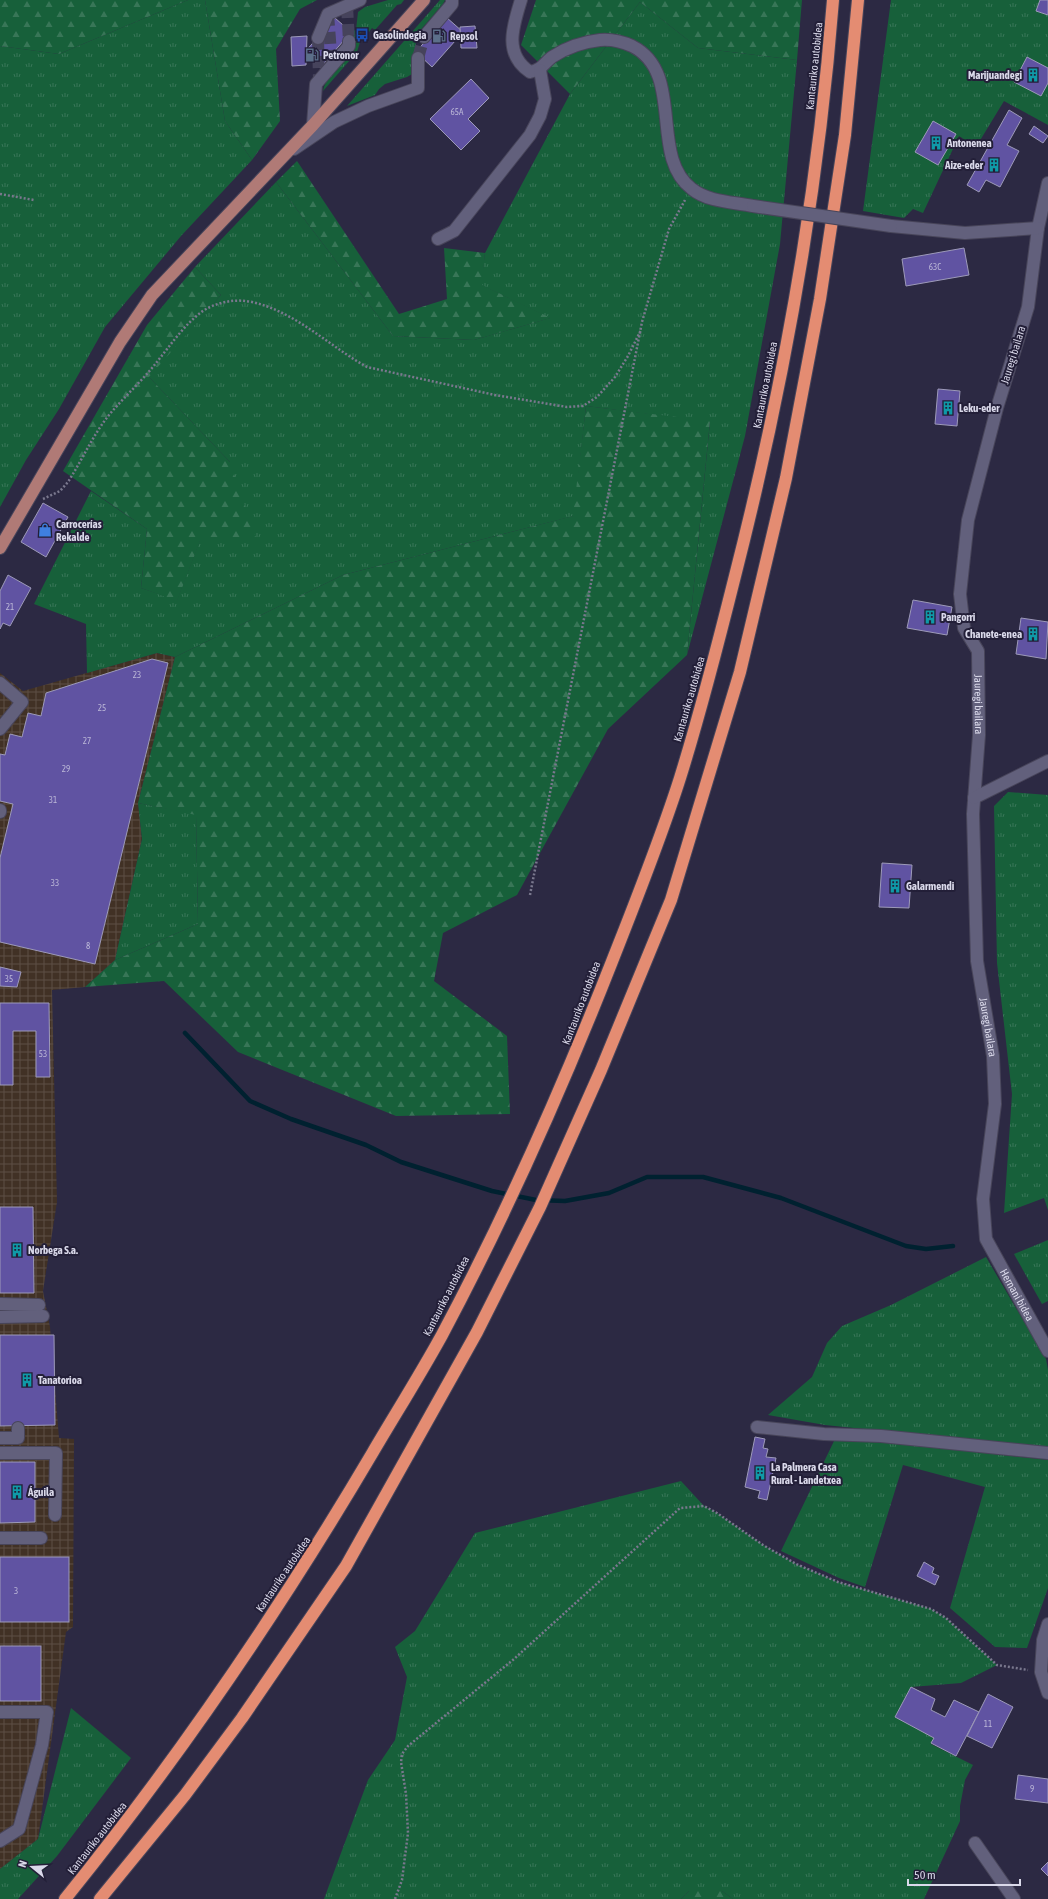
<svg xmlns="http://www.w3.org/2000/svg" width="1048" height="1899" font-family="'Asap Condensed',sans-serif">
<style>
.industrial{fill:url(#industrial-grid)}
.grass{fill:url(#grass-tufts)}
.forest{fill:url(#forest-firs)}
.lines{fill:none;stroke-linecap:round;stroke-linejoin:round}
.stream{stroke:#002130;stroke-width:4.5}
.building{fill:#6053a2;stroke:#9d9ab9}
.minor-tunnel{stroke:#46435c;stroke-width:12;stroke-dasharray:12 6;stroke-linecap:butt}
.minor-casing{stroke:#48455a;stroke-width:14}
.major-casing{stroke:#48455a;stroke-width:14}
.highway-casing{stroke:#48455a;stroke-width:14}
.path{stroke:#7a788e;stroke-width:2.5;stroke-dasharray:2 2;stroke-linecap:butt}
.minor{stroke:#62607c;stroke-width:12}
.major{stroke:#b07a76;stroke-width:12}
.highway{stroke:#e48c72;stroke-width:12}
.minor-bridge-casing{stroke:#48455a;stroke-width:14;stroke-linecap:butt}
.minor-bridge{stroke:#62607c;stroke-width:12}
.labels{text-anchor:middle;dominant-baseline:central;stroke-width:4;stroke-linejoin:round;paint-order:stroke}
.number-label{font-size:9px;fill:#bcb8d8}
.poi-label{font-size:11px;font-weight:bold;fill:#dad9ea;stroke:#231f38;text-anchor:start}
.street-label{font-size:11px;fill:#dad9ea;stroke:#231f38}
</style>
<defs>
<pattern id="industrial-grid" width="8" height="8" patternUnits="userSpaceOnUse"><rect width="8" height="8" fill="#413125"/><path d="M0 4h8M4 0v8" fill="none" stroke="#5c4e45"/></pattern>
<pattern id="grass-tufts" width="24" height="20" patternUnits="userSpaceOnUse"><rect width="24" height="20" fill="#17603a"/><path d="M3 7l-1-3M5 7V3M7 7l1-3M15 17l-1-3M17 17v-4M19 17l1-3" fill="none" stroke="#387657"/></pattern>
<pattern id="forest-firs" width="22" height="20" patternUnits="userSpaceOnUse"><rect width="22" height="20" fill="#17603a"/><path d="M5 1l3.5 6h-7zM16 11l3.5 6h-7z" fill="#387657"/></pattern>
</defs>
<rect width="100%" height="100%" fill="#2c2943"/>
<polygon class="industrial" points="157,653 175,657 138,803 142,839 115,960 85,987 52,990 57,1202 43,1291 50,1327 59,1438 74,1439 73,1627 66,1632 38,1839 0,1869 0,673 23,691"/>
<g class="grass">
<polygon points="188,0 205,0 225,121 252,160 181,236 105,327 59,409 26,460 0,507 0,46 59,54"/>
<path d="M388,0H404L401,4L397,5L375,30L372,28L369,32L364,28L356,38L360,42L357,52L323,91C328,66 359,63 353,31L356,30L358,12L365,7Z"/>
<polygon points="440,0 445,0 443,4 417,34 412,74 407,77 385,84 379,89 375,95 347,106"/>
<polygon points="891,0 1048,0 1048,125 1004,101 976,147 959,136 923,213 913,209 904,218 863,211"/>
<polygon points="640,2 698,48 797,60 780,244 745,436 687,655 710,422 586,406 574,516 343,575 175,657 157,653 87,673 86,624 34,604 91,491 147,529 141,588 177,600 230,462 148,376 221,295 195,267 276,182 393,336 474,340 550,318 481,285 485,253 570,94"/>
<polygon points="1008,792 1048,795 1048,1210 1044,1198 1004,1213 1012,1094 997,963 994,806"/>
<polygon points="138,803 196,814 198,924 115,960 142,839"/>
<polygon points="1048,1240 1048,1301 1042,1304 1014,1254"/>
<polygon points="986,1257 1046,1359 1048,1370 1048,1448 825,1425 768,1415 812,1377 827,1343 842,1326 891,1305"/>
<polygon points="835,1439 879,1441 1048,1460 1048,1588 1027,1648 995,1647 950,1608 985,1487 903,1465 865,1587 839,1578 781,1551"/>
<polygon points="681,1481 704,1506 717,1513 763,1545 796,1564 838,1582 931,1609 946,1618 997,1665 961,1683 911,1687 895,1717 934,1738 931,1744 973,1765 965,1780 960,1806 960,1821 924,1899 733,1899 722,1891 689,1891 681,1899 324,1899 368,1780 395,1740 407,1677 395,1647 415,1631 475,1533"/>
<polygon points="71,1708 131,1758 57,1856 18,1899 0,1899 0,1869 38,1839"/>
</g>
<g class="forest">
<polygon points="0,0 188,0 59,54 0,46"/>
<polygon points="205,0 317,0 300,9 276,49 280,121 252,160 225,121"/>
<polygon points="536,0 802,0 797,60 698,48 640,2 570,94 521,45"/>
<polygon points="297,161 399,314 447,299 444,248 485,253 482,285 551,318 474,340 393,336 276,182"/>
<polygon points="195,267 221,295 149,377 230,462 257,541 200,541 177,601 141,588 147,529 63,471 147,325"/>
<polygon points="586,406 710,421 687,655 608,729 517,895 443,933 434,981 507,1036 510,1114 396,1116 238,1052 164,981 85,987 115,960 198,924 196,815 138,803 175,657 343,575 573,516"/>
<polygon points="689,1891 722,1891 733,1899 681,1899"/>
</g>
<g class="lines">
<polyline class="stream" points="185,1033 250,1101 291,1119 366,1145 401,1162 492,1191 536,1200 565,1201 609,1193 647,1177 703,1177 781,1198 906,1246 926,1249 953,1246"/>
</g>
<g class="building">
<polygon points="1040,0 1048,0 1048,15 1036,11"/>
<polygon points="446,17 463,32 432,67 416,52"/>
<polygon points="335,18 351,32 320,68 304,53"/>
<polygon points="475,26 477,48 461,48 460,27"/>
<polygon points="307,36 306,65 292,66 291,37"/>
<polygon points="1027,57 1048,68 1048,83 1041,96 1014,82"/>
<polygon points="471,79 489,98 468,119 480,131 461,150 430,119"/>
<polygon points="1009,110 1022,118 1007,145 1019,151 1000,187 986,180 979,192 967,185"/>
<polygon points="933,121 956,134 938,165 915,152"/>
<polygon points="1034,126 1048,136 1043,143 1029,134"/>
<polygon points="964,248 969,275 906,286 902,259"/>
<polygon points="938,389 960,391 957,426 935,424"/>
<polygon points="43,503 68,517 46,557 21,542"/>
<polygon points="8,575 31,588 10,626 3,623 0,629 0,591"/>
<polygon points="913,600 952,607 947,635 907,628"/>
<polygon points="1021,618 1048,622 1046,659 1016,654"/>
<polygon points="152,659 168,663 95,964 0,942 0,858 13,804 0,801 0,754 5,755 10,734 22,737 28,713 41,716 46,693"/>
<polygon points="882,863 912,865 909,908 879,907"/>
<polygon points="0,967 21,972 17,987 0,986"/>
<polygon points="0,1003 49,1003 50,1077 36,1077 36,1031 13,1031 13,1085 0,1085"/>
<polygon points="0,1207 33,1207 34,1293 0,1293"/>
<polygon points="0,1335 54,1335 55,1425 0,1426"/>
<polygon points="755,1437 765,1439 763,1448 768,1449 766,1457 776,1458 767,1500 758,1498 760,1491 745,1487"/>
<polygon points="0,1462 35,1462 35,1522 0,1523"/>
<rect x="0" y="1557" width="69" height="65"/>
<polygon points="924,1562 934,1568 932,1573 939,1576 935,1585 917,1576"/>
<rect x="0" y="1646" width="41" height="55"/>
<polygon points="911,1687 935,1699 931,1710 945,1717 954,1700 979,1712 956,1756 931,1743 934,1738 895,1717"/>
<polygon points="988,1694 1013,1707 992,1748 967,1736"/>
<polygon points="1018,1775 1048,1779 1048,1803 1015,1799"/>
<polygon points="1048,1862 1048,1876 1041,1869"/>
</g>
<g class="lines">
<g class="minor-tunnel">
<polyline points="347,6 349,41"/>
<polyline points="328,14 332,66"/>
<polyline points="318,38 319,81"/>
<polyline points="418,58 424,37"/>
</g>
<g class="minor-casing">
<g id="minor">
<path d="M521,0C513,26 503,54 530,72C543,69 543,64 552,57C567,47 582,42 600,40C611,39 623,42 632,46C686,73 648,156 692,189C708,202 733,202 753,206"/>
<polyline points="424,37 452,4 452,0"/>
<polyline points="318,38 328,14 360,0"/>
<polyline points="313,125 316,84 349,46 349,41"/>
<polyline points="294,149 334,122 368,106 418,88 418,58"/>
<path id="s1" d="M1048,183L1038,228L1028,307L997,408L968,520L960,594L964,628L978,651L979,735L973,814L977,961L993,1056L995,1104L983,1199L986,1239L1048,1351"/>
<polyline points="891,226 965,233 1038,228"/>
<polyline points="438,239 454,231 530,135 540,116 545,99 540,70"/>
<polyline points="0,683 22,702 0,729"/>
<polyline points="974,798 1048,761"/>
<polyline points="0,810 0,812"/>
<polyline points="0,1304 39,1305"/>
<polyline points="0,1317 43,1316"/>
<polyline points="757,1427 824,1434 881,1436 1048,1453"/>
<polyline points="0,1438 18,1438 18,1428"/>
<polyline points="0,1453 56,1453 55,1515"/>
<polyline points="0,1538 41,1538"/>
<polyline points="1048,1624 1043,1640 1041,1672 1048,1693"/>
<polyline points="0,1712 47,1712 42,1745 19,1829 0,1841"/>
<polyline points="975,1843 1014,1899"/>
</g>
</g>
<g class="major-casing">
<polyline id="major" points="0,548 120,342 152,295 313,125 424,0"/>
</g>
<g class="highway-casing">
<g id="highway">
<path d="M65,1899C179,1758 281,1608 373,1452C396,1413 420,1375 442,1335C506,1215 561,1091 611,964C635,903 660,841 680,778C701,711 718,644 735,576C783,388 818,194 833,0"/>
<polyline points="100,1899 185,1795 242,1718 346,1566 477,1332 540,1207 601,1070 671,900 740,672 786,478 820,299 845,135 858,0"/>
</g>
</g>
<g class="path">
<polyline points="0,194 34,200"/>
<path d="M43,499L60,491L68,482C82,460 93,435 109,415C124,397 142,381 156,363C170,346 190,316 210,307C224,301 237,299 252,302C296,312 329,346 367,367L495,395L567,407L583,406L597,397L615,377L628,356L641,330"/>
<polyline points="530,895 642,322 669,229 685,200"/>
<polyline points="395,1899 402,1880 408,1833 406,1794 401,1762 402,1754 408,1746 514,1659 680,1508 704,1506 717,1513 763,1545 796,1564 838,1582 931,1609 946,1618 997,1665 1028,1670"/>
</g>
<use href="#minor" class="minor"/>
<use href="#major" class="major"/>
<use href="#highway" class="highway"/>
<g class="minor-bridge-casing">
<polyline id="minor-bridge" points="753,206 891,226"/>
</g>
<use href="#minor-bridge" class="minor-bridge"/>
</g>
<defs>
<g id="bus-bare" transform="scale(1.08)"><path d="M-5-6H5V4H4V6H2V4H-2V6H-4V4H-5ZM-3.5-4V0h7V-4ZM-3.5 1.2v1.5H-2V1.2ZM2 1.2v1.5H3.5V1.2Z" fill="#1a4fb4" stroke="#231f38" stroke-width="2.5" paint-order="stroke"/></g>
<g id="fuel-bare" transform="scale(1.08)"><path d="M-5.5-6h7V0h2V4h1.3V-2.5L3-4.5l.8-.8L6-3V5H2.5V1h-1V6h-7ZM-4.2-4.7v3.2H.2V-4.7Z" fill="#5c6f8a" stroke="#231f38" stroke-width="2.5" paint-order="stroke"/></g>
<g id="building-bare" transform="scale(1.08)"><path d="M-4-6H4V6H1V3H-1V6H-4ZM-2.5-4.3h1.7v1.8h-1.7ZM.8-4.3h1.7v1.8H.8ZM-2.5-1h1.7V.8h-1.7ZM.8-1h1.7V.8H.8Z" fill="#0f9aa8" stroke="#231f38" stroke-width="2.5" paint-order="stroke"/></g>
<g id="shop-bare" transform="scale(1.08)"><path d="M-5-2.5h2.3a2.7 3.5 0 0 1 5.4 0H5L5.5 6h-11ZM-1.5-2.5h3a1.5 2.3 0 0 0-3 0Z" fill="#3f7fe0" stroke="#231f38" stroke-width="2.5" paint-order="stroke"/></g>
</defs>
<g fill-rule="evenodd">
<use href="#bus-bare" x="362" y="35"/>
<use href="#fuel-bare" x="439" y="36"/>
<use href="#fuel-bare" x="312" y="55"/>
<use href="#building-bare" x="1033" y="75"/>
<use href="#building-bare" x="936" y="143"/>
<use href="#building-bare" x="994" y="165"/>
<use href="#building-bare" x="948" y="408"/>
<use href="#shop-bare" x="45" y="530"/>
<use href="#building-bare" x="930" y="617"/>
<use href="#building-bare" x="1033" y="634"/>
<use href="#building-bare" x="895" y="886"/>
<use href="#building-bare" x="17" y="1250"/>
<use href="#building-bare" x="27" y="1380"/>
<use href="#building-bare" x="760" y="1473"/>
<use href="#building-bare" x="17" y="1492"/>
</g>
<g class="labels">
<g class="number-label">
<text x="457" y="112">65A</text>
<text x="935" y="267">63C</text>
<text x="10" y="607">21</text>
<text x="137" y="675">23</text>
<text x="102" y="708">25</text>
<text x="87" y="741">27</text>
<text x="66" y="769">29</text>
<text x="53" y="800">31</text>
<text x="55" y="883">33</text>
<text x="88" y="946">8</text>
<text x="9" y="979">35</text>
<text x="43" y="1054">53</text>
<text x="16" y="1591">3</text>
<text x="988" y="1724">11</text>
<text x="1032" y="1789">9</text>
</g>
<g class="poi-label">
<text x="373" y="35">Gasolindegia</text>
<text x="450" y="36">Repsol</text>
<text x="323" y="55">Petronor</text>
<text x="1022" y="75" text-anchor="end">Marijuandegi</text>
<text x="947" y="143">Antonenea</text>
<text x="983" y="165" text-anchor="end">Aize-eder</text>
<text x="959" y="408">Leku-eder</text>
<text x="56" y="524">Carrocerías<tspan x="56" dy="13">Rekalde</tspan></text>
<text x="941" y="617">Pangorri</text>
<text x="1022" y="634" text-anchor="end">Chanete-enea</text>
<text x="906" y="886">Galarmendi</text>
<text x="28" y="1250">Norbega S.a.</text>
<text x="38" y="1380">Tanatorioa</text>
<text x="771" y="1467">La Palmera Casa<tspan x="771" dy="13">Rural - Landetxea</tspan></text>
<text x="28" y="1492">Águila</text>
</g>
<g class="street-label">
<text transform="translate(814 66) rotate(-84)">Kantauriko autobidea</text>
<text transform="translate(1013 355) rotate(-73)">Jauregi bailara</text>
<text transform="translate(765 385) rotate(-79)">Kantauriko autobidea</text>
<text transform="translate(689 699) rotate(-74)">Kantauriko autobidea</text>
<text stroke="none"><textPath href="#s1" startOffset="536">Jauregi bailara</textPath></text>
<text transform="translate(581 1003) rotate(-69)">Kantauriko autobidea</text>
<text stroke="none"><textPath href="#s1" startOffset="860">Jauregi bailara</textPath></text>
<text stroke="none"><textPath href="#s1" startOffset="1137">Hernani bidea</textPath></text>
<text transform="translate(446 1296) rotate(-63)">Kantauriko autobidea</text>
<text transform="translate(283 1574) rotate(-56)">Kantauriko autobidea</text>
<text transform="translate(97 1838) rotate(-52)">Kantauriko autobidea</text>
</g>
</g>
<g transform="translate(32 1867) rotate(288)" stroke="#231f38" stroke-width="3" paint-order="stroke">
<path d="M0-3L7 15L0 10L-7 15Z" fill="#dad9ea"/>
<text y="-6" font-size="11" font-weight="bold" text-anchor="middle" fill="#dad9ea">N</text>
</g>
<path d="M908 1879v6h112v-6" fill="none" stroke="#dad9ea" stroke-width="2"/>
<text x="914" y="1879" font-size="12" fill="#dad9ea" stroke="#231f38" stroke-width="3" paint-order="stroke">50 m</text>
</svg>
